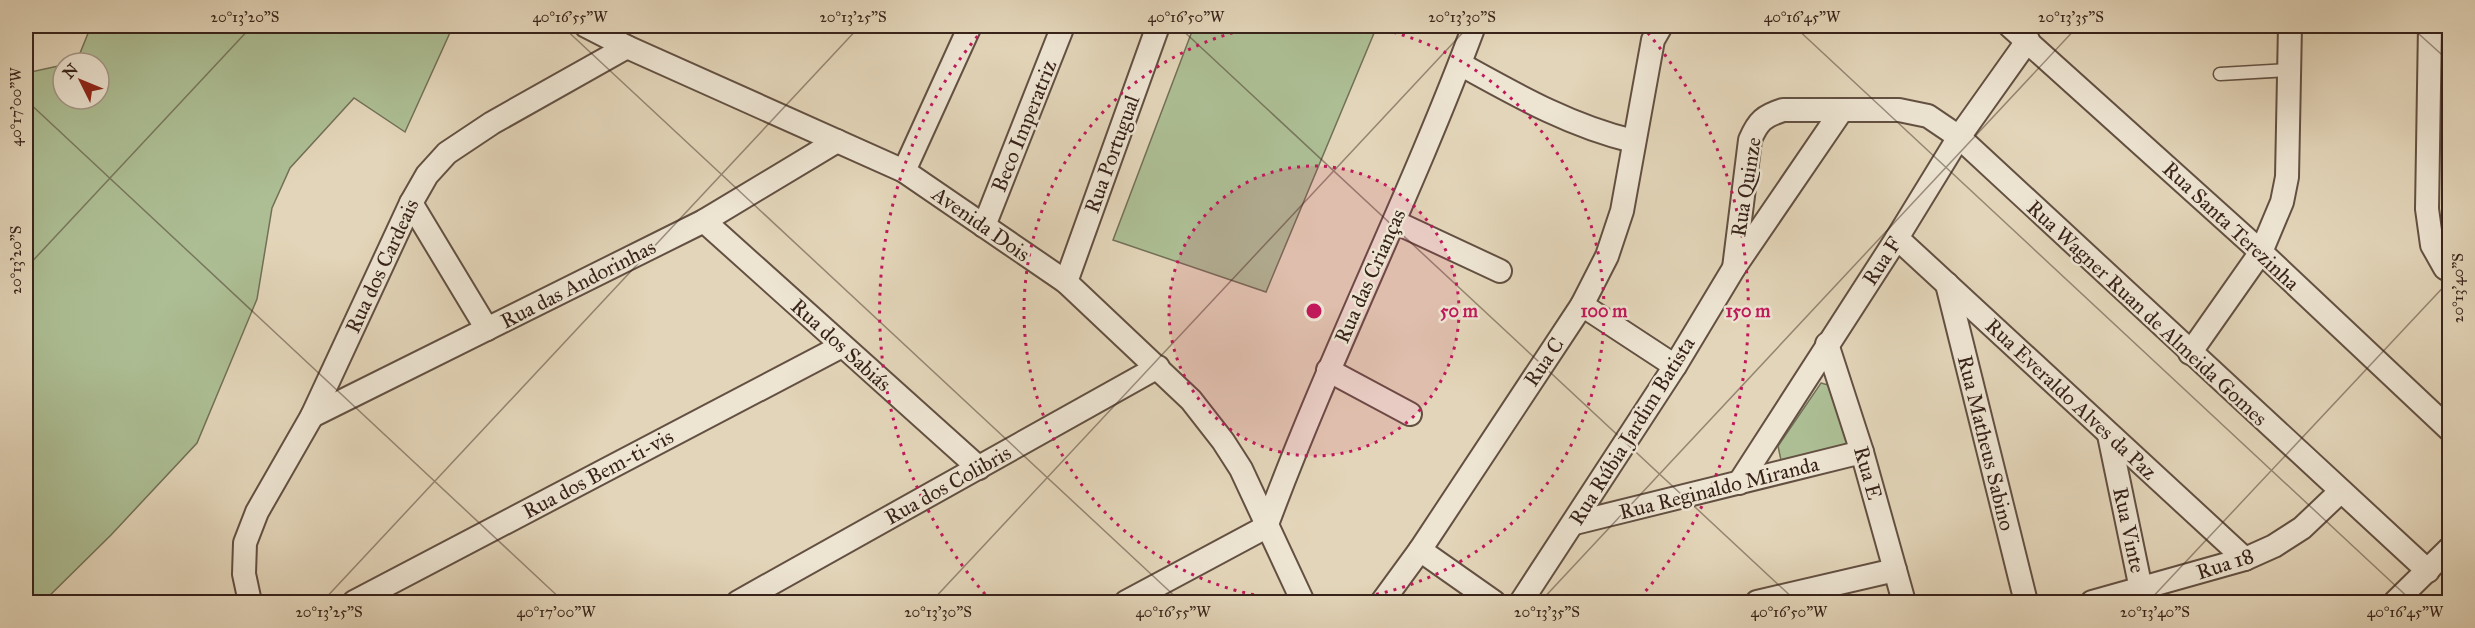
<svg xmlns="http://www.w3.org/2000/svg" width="2475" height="628" font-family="'IM FELL Great Primer',serif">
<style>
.green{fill:#adbe94;stroke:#727057;stroke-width:1.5}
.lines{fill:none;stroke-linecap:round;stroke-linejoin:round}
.lane-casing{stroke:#635042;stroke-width:15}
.street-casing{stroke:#635042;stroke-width:26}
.lane{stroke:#ede4d2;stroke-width:12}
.street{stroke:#ede4d2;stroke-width:22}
.ticks{fill:none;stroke:#38231a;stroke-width:1.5;stroke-opacity:0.45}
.ring{fill:none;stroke:#c2185b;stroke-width:3;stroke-dasharray:3 6}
.labels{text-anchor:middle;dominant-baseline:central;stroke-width:5;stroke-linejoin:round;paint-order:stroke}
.street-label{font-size:21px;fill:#38231a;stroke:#ede4d2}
.centre{fill:#c2185b;stroke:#ede4d2;stroke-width:3}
.ring-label{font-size:18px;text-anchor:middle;font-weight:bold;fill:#c2185b;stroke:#ede4d2;stroke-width:5;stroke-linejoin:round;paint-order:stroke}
.neatline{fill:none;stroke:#38231a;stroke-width:2}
.ticks-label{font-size:15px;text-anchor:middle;fill:#38231a}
</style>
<rect width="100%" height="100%" fill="#e3d5b9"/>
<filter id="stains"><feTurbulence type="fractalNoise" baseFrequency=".00333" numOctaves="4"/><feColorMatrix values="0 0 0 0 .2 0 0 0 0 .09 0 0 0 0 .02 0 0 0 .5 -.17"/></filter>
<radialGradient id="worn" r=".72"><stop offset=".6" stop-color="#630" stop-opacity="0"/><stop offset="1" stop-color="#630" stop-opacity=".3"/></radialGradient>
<g class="green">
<polygon points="91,26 453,26 405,132 354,98 290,168 272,208 257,299 197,443 111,535 43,602 26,602 26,73 63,65 63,99 99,99 99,63 76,63"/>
<polygon points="1194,26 1377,26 1266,292 1113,240"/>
<polygon points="1821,383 1832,386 1851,448 1782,465 1778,446"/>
</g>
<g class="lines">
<g class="lane-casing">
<polyline id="lane" points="2220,74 2290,70"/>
</g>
<g class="street-casing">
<g id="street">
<polyline points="586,26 627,47 904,171 1066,282 1191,400 1223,441 1241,469 1303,602"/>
<polyline points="2010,26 2261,252 2450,430"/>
<polyline points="2430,26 2427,209 2432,245 2445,268 2450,271"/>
<path d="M1460,64C1516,95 1570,126 1633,141"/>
<polyline points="904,171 970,26"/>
<polyline points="411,203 487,329"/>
<polyline points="704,221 979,468"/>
<polyline points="1395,222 1500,271"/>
<polyline points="984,226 1063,26"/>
<polyline points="1897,238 2245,559"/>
<path d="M1734,268L1750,140C1758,121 1764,116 1783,110H1899L1928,116L1959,137L2428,571"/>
<polyline points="1066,282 1158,26"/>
<polyline points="1947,284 2026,602"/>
<polyline points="1582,305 1675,366"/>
<polyline points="1827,344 1862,452 1904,602"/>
<polyline points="2190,353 2261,252 2282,202 2287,177 2290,26"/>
<polyline points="1328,370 1410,414"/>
<polyline points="312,416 704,221 837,141"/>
<polyline points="2109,435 2141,589"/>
<polyline points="1739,483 1897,238 1959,137 2028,40"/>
<polyline points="1575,523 1862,452"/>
<path d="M1266,527C1329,357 1411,195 1474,26"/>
<polyline points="1420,550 1494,602"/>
<polyline points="250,602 244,574 245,543 257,512 312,416 411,203 427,175 447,153 492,123 627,47"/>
<polyline points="354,602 842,346"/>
<polyline points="738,602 1158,367"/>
<polyline points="1126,602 1266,527"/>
<polyline points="1382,602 1420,550 1582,305 1607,256 1622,211 1653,40 1661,26"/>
<polyline points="1521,602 1675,366 1734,268 1842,110"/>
<polyline points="1757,602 1895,570"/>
<polyline points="2092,602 2245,559 2274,546 2302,528 2341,491"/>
<polyline points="2395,602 2450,548"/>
</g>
</g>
<use href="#lane" class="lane"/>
<use href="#street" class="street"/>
</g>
<path class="ticks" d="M562,26L1181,602M1178,26L1797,602M1794,26L2413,602M2410,26L2450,62M26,100L564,602M26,268L252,26M322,602L860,26M931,602L1469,26M1540,602L2078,26M2148,602L2450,280"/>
<circle cx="1314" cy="311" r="145" fill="#c2185b" fill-opacity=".12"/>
<g class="ring">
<circle cx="1314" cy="311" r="145"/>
<path d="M1367 26A290 290 0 1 1 1261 26"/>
<path d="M991 601A434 434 0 0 1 986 26M1642 26A434 434 0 0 1 1637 601"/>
</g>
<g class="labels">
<g class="street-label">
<text transform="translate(1024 126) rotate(-68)">Beco Imperatriz</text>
<text transform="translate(1112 154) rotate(-70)">Rua Portugual</text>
<text transform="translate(1746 187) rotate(-81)">Rua Quinze</text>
<text transform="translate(981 224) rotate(35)">Avenida Dois</text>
<text transform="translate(2231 226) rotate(43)">Rua Santa Terezinha</text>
<text transform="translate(1882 261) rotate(-57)">Rua F</text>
<text transform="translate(382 266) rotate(-65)">Rua dos Cardeais</text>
<text transform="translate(1370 276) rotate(-66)">Rua das Crianças</text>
<text transform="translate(578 284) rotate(-27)">Rua das Andorinhas</text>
<text transform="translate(2147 313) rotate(43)">Rua Wagner Ruan de Almeida Gomes</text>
<text transform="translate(841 345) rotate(42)">Rua dos Sabiás</text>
<text transform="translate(1544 362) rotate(-56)">Rua C</text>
<text transform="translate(2071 399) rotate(43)">Rua Everaldo Alves da Paz</text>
<text transform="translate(1632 431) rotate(-58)">Rua Rúbia Jardim Batista</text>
<text transform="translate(1986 443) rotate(76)">Rua Matheus Sabino</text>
<text transform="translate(1868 473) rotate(74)">Rua E</text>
<text transform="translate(598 474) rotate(-28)">Rua dos Bem-ti-vis</text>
<text transform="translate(948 485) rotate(-29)">Rua dos Colibris</text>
<text transform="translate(1719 488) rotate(-14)">Rua Reginaldo Miranda</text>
<text transform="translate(2129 530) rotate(78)">Rua Vinte</text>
<text transform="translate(2225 564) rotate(-18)">Rua 18</text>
</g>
</g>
<circle cx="1314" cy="311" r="9" class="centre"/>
<g class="ring-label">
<text x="1459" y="317">50 m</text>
<text x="1604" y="317">100 m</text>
<text x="1748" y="317">150 m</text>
</g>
<rect width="2475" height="628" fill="none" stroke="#e3d5b9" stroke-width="66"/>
<g transform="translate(81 81) rotate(313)"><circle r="28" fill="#ede4d2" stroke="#a59788" stroke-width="1.5"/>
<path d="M0-4.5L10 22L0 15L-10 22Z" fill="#8f2418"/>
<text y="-9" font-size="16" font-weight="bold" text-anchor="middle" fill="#38231a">N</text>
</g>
<rect x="33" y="33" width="2409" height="562" class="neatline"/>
<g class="ticks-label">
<text x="245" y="22">20°13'20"S</text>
<text x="570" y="22">40°16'55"W</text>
<text x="853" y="22">20°13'25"S</text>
<text x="1186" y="22">40°16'50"W</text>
<text x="1462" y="22">20°13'30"S</text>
<text x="1802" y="22">40°16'45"W</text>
<text x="2071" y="22">20°13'35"S</text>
<text transform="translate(16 107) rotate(-90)" y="5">40°17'00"W</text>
<text transform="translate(16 260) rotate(-90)" y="5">20°13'20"S</text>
<text transform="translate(2458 288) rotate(-90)" y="5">20°13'40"S</text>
<text x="329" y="617">20°13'25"S</text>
<text x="556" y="617">40°17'00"W</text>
<text x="938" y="617">20°13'30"S</text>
<text x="1173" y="617">40°16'55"W</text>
<text x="1547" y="617">20°13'35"S</text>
<text x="1789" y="617">40°16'50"W</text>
<text x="2155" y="617">20°13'40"S</text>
<text x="2405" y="617">40°16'45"W</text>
</g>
<rect width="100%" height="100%" filter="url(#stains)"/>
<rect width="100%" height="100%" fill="url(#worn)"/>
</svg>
